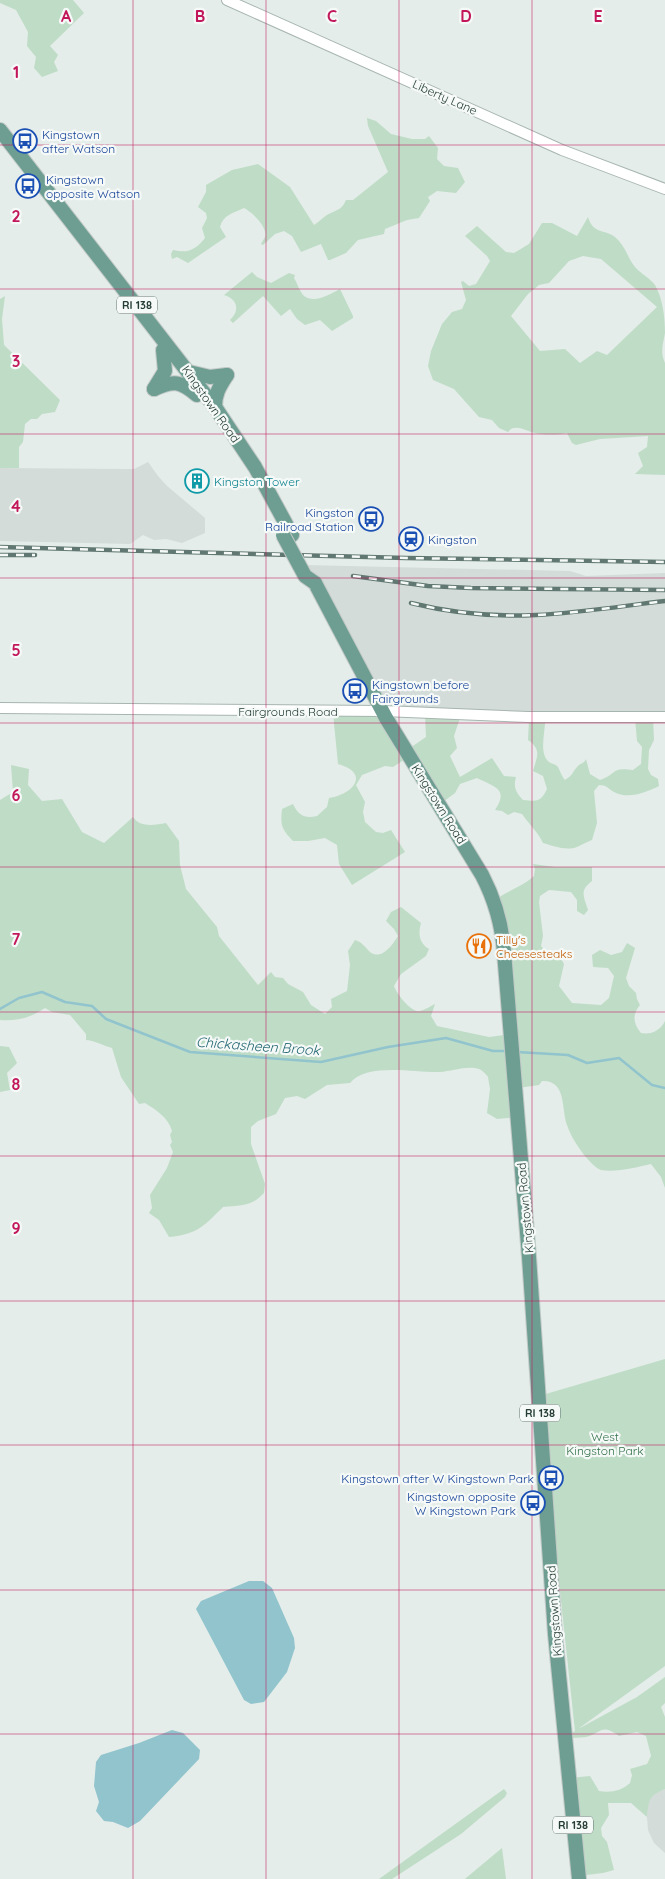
<svg xmlns="http://www.w3.org/2000/svg" width="665" height="1879" font-family="Quicksand,sans-serif">
<style>
.built{fill:#d3dcd8}
.green{fill:#bfdcc7;fill-rule:evenodd}
.water{fill:#91c4cd}
.lines{fill:none;stroke-linecap:round;stroke-linejoin:round}
.stream{stroke:#91c4cd;stroke-width:2.5}
.minor-casing{stroke:#a7b5b0;stroke-width:12}
.major-casing{stroke:#c2c9c7;stroke-width:16}
.minor{stroke:#fff;stroke-width:10}
.major{stroke:#6d9e91;stroke-width:14}
.rail-casing{stroke:#607871;stroke-width:4.5}
.rail{stroke:#f5f9f7;stroke-width:2.5;stroke-dasharray:8;stroke-linecap:butt}
.major-bridge-casing{stroke:#c2c9c7;stroke-width:16;stroke-linecap:butt}
.major-bridge{stroke:#6d9e91;stroke-width:14}
.grid{fill:none;stroke:#c2185b;stroke-width:1;stroke-opacity:0.55}
.labels{text-anchor:middle;dominant-baseline:central;stroke-width:4.5;stroke-linejoin:round;paint-order:stroke}
.shield{fill:#f5f9f7;stroke:#637570;stroke-width:1}
.shield-label{font-size:11px;font-weight:bold;fill:#253d36}
.street-label{font-size:12px;fill:#253d36;stroke:#f5f9f7}
.transit-label{font-size:12px;fill:#164399;stroke:#f5f9f7;text-anchor:start}
.culture-label{font-size:12px;fill:#0d838f;stroke:#f5f9f7;text-anchor:start}
.food-label{font-size:12px;fill:#c56008;stroke:#f5f9f7;text-anchor:start}
.park-label{font-size:12px;fill:#33714a;stroke:#f5f9f7}
.water-label{font-size:14px;font-style:italic;fill:#246874;stroke:#f5f9f7}
.grid-label{font-size:16px;text-anchor:middle;font-weight:bold;fill:#c2185b;stroke:#f5f9f7;stroke-width:4.5;stroke-linejoin:round;paint-order:stroke}
</style>
<rect width="100%" height="100%" fill="#e4ede9"/>
<g class="built">
<polygon points="148,462 158,476 167,486 205,518 205,533 182,543 166,539 154,540 143,535 130,544 0,541 0,468 123,469 134,469"/>
<polygon points="304,565 570,571 586,576 665,573 665,718 387,713"/>
<polygon points="665,1789 665,1853 654,1843 648,1830 647,1817 648,1800 654,1793"/>
</g>
<g class="green">
<polygon points="0,0 73,0 84,13 50,46 58,55 54,62 58,71 42,77 34,68 36,57 27,46 28,32 16,10 0,3"/>
<path d="M367,118L376,121L391,134L412,139H425L429,136L438,148L437,159L444,166L458,168L465,182L456,193L437,191L428,197L430,201L419,218L407,220L385,229L384,234L358,240L346,253L330,260H328L321,244L301,252L292,236L284,231L275,234L263,245L261,244C262,242 264,239 265,237C268,227 252,212 244,208C233,213 223,215 220,227L226,237L188,263L177,257L172,259L171,254L173,250C189,254 196,249 205,238L202,228L207,218L206,213L198,207L206,192V185L232,170L258,164L290,187L314,225C319,222 325,215 331,213C339,209 342,209 346,200H353L388,172L368,126Z"/>
<path d="M588,217C594,237 608,227 619,241C626,249 629,260 635,267C641,274 650,278 655,285C663,299 665,318 665,333C663,344 660,352 665,363V475L635,474L643,466L638,453L647,447L648,436L600,439L576,445L572,443L567,433C556,435 546,435 535,433C528,432 522,427 515,428C511,428 511,429 508,432L499,428L492,420L479,417L454,389L433,380L428,366L431,351L442,324L452,312L462,309L466,300L461,282L463,281L469,286L476,284L490,261L487,256L465,236L477,226L506,252L514,253L529,244L542,223H552L577,236ZM583,256L601,259L657,307L607,355L597,351L580,363L565,349L540,351L511,316L528,294L539,285L549,283L569,261Z"/>
<path d="M252,272L257,277L271,283L289,273L295,275L294,278C297,283 300,292 304,296C314,304 331,294 340,289L353,316V318L332,331L320,320L305,325L297,319L290,309L281,316L263,296L233,323L230,320C240,311 238,299 224,295Z"/>
<polygon points="5,296 2,319 4,345 60,400 55,412 42,414 37,419 31,419 25,424 23,442 19,447 19,468 0,468 0,299"/>
<path d="M379,712L407,750L426,737L425,715L460,718L454,736L457,748L450,756L460,777L492,758L504,776L516,777C513,787 516,793 523,800C537,801 540,803 547,789L543,776L533,771C537,756 542,750 528,740L529,721L545,718C546,731 538,753 549,762C552,764 555,764 557,766C560,769 561,776 565,780C574,774 571,774 577,767C580,763 584,764 586,759L590,774L600,780C618,774 610,767 633,770L641,764L642,747L637,741L635,718H653L654,740L649,750L648,769L651,775L658,779L659,786C647,792 630,799 616,793C609,790 608,785 599,785L594,791L597,823L592,840C586,842 582,845 577,847C566,851 553,846 543,843C538,832 529,824 522,814L514,812L508,815L502,811L495,810C509,789 495,787 477,778L460,784L455,793L443,802L410,756L393,767L385,766L362,775L356,785L365,802L363,812L365,822L376,832L383,833L391,830L405,852L352,885L339,864L337,845L325,838L308,841H293C282,829 280,826 282,809L293,804C298,815 305,819 317,816L327,807L329,798C353,795 371,773 338,764L333,713Z"/>
<path d="M11,765L29,769L28,785L42,801L62,799L82,832L104,843L133,817C140,828 155,825 166,823L179,841L180,865L186,889L217,927L219,936L258,985L271,972L275,977L283,978L288,984L303,992L311,1005L325,1014L332,1007L331,999L347,991L350,965L348,951L355,940C362,942 365,947 370,952C382,961 393,944 398,936L394,929L386,921L391,912L401,907L421,923C418,934 419,943 429,949L426,956L401,974L394,986C397,994 411,1013 420,1011C425,1010 431,1006 435,1004L431,1016L437,1026L489,1037L512,1034L498,898C510,890 523,886 534,876L535,869L533,864L555,867H592V881C579,891 584,896 588,910L584,915L577,911V900L571,892L549,890L540,896L539,902L543,936L541,946L548,954L559,955L564,964L559,986L572,1003L601,1005L609,998L614,976L608,968L593,967L592,955L600,950L611,955L622,952L627,943L635,948L626,978L629,986L636,993L637,999L640,1005C632,1014 633,1024 641,1033C651,1035 660,1031 665,1021V1188L661,1177L651,1164C638,1167 615,1173 601,1170C595,1168 589,1160 584,1155C577,1145 571,1137 567,1125C561,1109 567,1080 542,1081L539,1085L518,1088V1117L497,1119L487,1113L490,1089L488,1077C486,1074 482,1070 479,1069C468,1065 452,1071 440,1072C416,1073 367,1062 350,1083L327,1085L305,1099L297,1096L285,1098L276,1114L258,1121L251,1127V1144L265,1184L264,1193C251,1207 241,1205 223,1207C204,1226 198,1234 169,1237L159,1220L149,1213L152,1208L150,1195L167,1168L173,1152L170,1145L172,1142L170,1135L172,1131C168,1117 156,1110 145,1103L139,1104L121,1077L112,1048C104,1046 93,1040 86,1040V1034L70,1015L52,1012L45,1008C31,1018 17,1021 0,1020V800L13,792Z"/>
<polygon points="0,1046 9,1047 17,1063 7,1073 10,1090 0,1092"/>
<path d="M665,1359V1666L578,1729L637,1697L665,1677V1703L661,1707L665,1717V1789C648,1796 649,1800 647,1817L631,1803H608L609,1815L601,1828L602,1836L607,1842L614,1870L603,1873L578,1876L569,1778L590,1776L599,1791C611,1793 621,1791 630,1783L632,1775L630,1769L647,1764L651,1756L646,1736L637,1732L619,1736C601,1723 602,1733 586,1737C579,1738 571,1738 565,1737L575,1731L539,1396Z"/>
<polygon points="504,1789 507,1793 505,1797 461,1834 392,1879 379,1879"/>
<polygon points="502,1848 506,1879 465,1879 466,1878"/>
</g>
<g class="water">
<polygon points="249,1581 263,1581 272,1588 294,1638 295,1648 287,1672 264,1702 251,1704 244,1700 196,1609 201,1601"/>
<polygon points="172,1730 183,1733 200,1750 199,1759 140,1821 128,1828 113,1822 104,1821 96,1811 99,1802 94,1786 96,1762 101,1755 139,1743"/>
</g>
<g class="lines">
<g class="stream">
<polyline points="0,1009 19,998 42,992 65,1002 92,1006 106,1019 190,1052 321,1062 388,1047 446,1038 493,1051 506,1051"/>
<polyline points="517,1052 568,1055 587,1063 619,1058 652,1085 665,1088"/>
</g>
<g class="minor-casing">
<g id="minor">
<polyline points="227,0 562,150 665,189"/>
<polyline points="0,708 383,711 528,717 665,717"/>
</g>
</g>
<g class="major-casing">
<g id="major">
<polyline points="0,130 215,407 255,467 292,535"/>
<polyline points="189,372 210,377 227,375"/>
<path d="M154,389C174,380 180,381 197,395"/>
<polyline points="154,389 165,371 163,350"/>
<path d="M215,407C215,393 220,386 227,375"/>
<path d="M315,583L386,718L482,875C495,900 502,924 504,952L529,1257L555,1634L579,1879"/>
</g>
</g>
<use href="#minor" class="minor"/>
<use href="#major" class="major"/>
<g class="rail-casing">
<g id="rail">
<polyline points="0,547 406,558 665,562"/>
<polyline points="0,555 35,555"/>
<polyline points="353,576 428,586 471,588 665,590"/>
<path d="M411,603C451,613 494,617 536,615C579,613 622,606 665,601"/>
</g>
</g>
<use href="#rail" class="rail"/>
<g class="major-bridge-casing">
<polyline id="major-bridge" points="283,535 305,576 315,583"/>
</g>
<use href="#major-bridge" class="major-bridge"/>
</g>
<path class="grid" d="M133,0V1879M266,0V1879M399,0V1879M532,0V1879M0,145H665M0,289H665M0,434H665M0,578H665M0,723H665M0,867H665M0,1012H665M0,1156H665M0,1301H665M0,1445H665M0,1590H665M0,1734H665"/>
<defs>
<g id="bus-ring" transform="scale(1.25)"><circle r="9.5" fill="#f5f9f7" stroke="#1a4fb4" stroke-width="1.5"/><path d="M-5-6H5V4H4V6H2V4H-2V6H-4V4H-5ZM-3.5-4V0h7V-4ZM-3.5 1.2v1.5H-2V1.2ZM2 1.2v1.5H3.5V1.2Z" fill="#1a4fb4"/></g>
<g id="building-ring" transform="scale(1.25)"><circle r="9.5" fill="#f5f9f7" stroke="#0f9aa8" stroke-width="1.5"/><path d="M-4-6H4V6H1V3H-1V6H-4ZM-2.5-4.3h1.7v1.8h-1.7ZM.8-4.3h1.7v1.8H.8ZM-2.5-1h1.7V.8h-1.7ZM.8-1h1.7V.8H.8Z" fill="#0f9aa8"/></g>
<g id="station-ring" transform="scale(1.25)"><circle r="9.5" fill="#f5f9f7" stroke="#1a4fb4" stroke-width="1.5"/><path d="M-3-6H3Q5-6 5-4V2Q5 4 3 4L4.5 6H3L1.5 4h-3L-3 6H-4.5L-3 4Q-5 4-5 2V-4Q-5-6-3-6ZM-3.5-4v3h7v-3ZM-3.5 1v1.5H-2V1ZM2 1v1.5H3.5V1Z" fill="#1a4fb4"/></g>
<g id="restaurant-ring" transform="scale(1.25)"><circle r="9.5" fill="#f5f9f7" stroke="#e8710a" stroke-width="1.5"/><path d="M-5-6h1v4h1v-4h1v4h1v-4h1v5L-1.5 .5V6h-2V.5L-5-1ZM5-6V6H3V1.5H1.5Q1.5-4 5-6Z" fill="#e8710a"/></g>
</defs>
<g fill-rule="evenodd">
<use href="#bus-ring" x="25" y="141"/>
<use href="#bus-ring" x="28" y="186"/>
<use href="#building-ring" x="197" y="481"/>
<use href="#bus-ring" x="371" y="519"/>
<use href="#station-ring" x="411" y="539"/>
<use href="#bus-ring" x="355" y="691"/>
<use href="#restaurant-ring" x="479" y="946"/>
<use href="#bus-ring" x="551" y="1478"/>
<use href="#bus-ring" x="533" y="1503"/>
</g>
<g class="labels">
<g class="shield">
<rect x="117" y="296.5" width="40" height="17" rx="4"/>
<rect x="520" y="1404.5" width="40" height="17" rx="4"/>
<rect x="553" y="1816.5" width="40" height="17" rx="4"/>
</g>
<g class="shield-label">
<text x="137" y="305">RI 138</text>
<text x="540" y="1413">RI 138</text>
<text x="573" y="1825">RI 138</text>
</g>
<g class="street-label">
<text transform="translate(445 97) rotate(24)">Liberty Lane</text>
<text transform="translate(211 404) rotate(55)">Kingstown Road</text>
<text x="288" y="711">Fairgrounds Road</text>
<text transform="translate(439 804) rotate(58)">Kingstown Road</text>
<text transform="translate(525 1208) rotate(-95)">Kingstown Road</text>
<text transform="translate(554 1611) rotate(-94)">Kingstown Road</text>
</g>
<g class="transit-label">
<text x="42" y="134">Kingstown<tspan x="42" dy="14">after Watson</tspan></text>
<text x="46" y="179">Kingstown<tspan x="46" dy="14">opposite Watson</tspan></text>
<text x="354" y="512" text-anchor="end">Kingston<tspan x="354" dy="14">Railroad Station</tspan></text>
<text x="428" y="539">Kingston</text>
<text x="372" y="684">Kingstown before<tspan x="372" dy="14">Fairgrounds</tspan></text>
<text x="534" y="1478" text-anchor="end">Kingstown after W Kingstown Park</text>
<text x="516" y="1496" text-anchor="end">Kingstown opposite<tspan x="516" dy="14">W Kingstown Park</tspan></text>
</g>
<g class="culture-label">
<text x="214" y="481">Kingston Tower</text>
</g>
<g class="food-label">
<text x="496" y="939">Tilly's<tspan x="496" dy="14">Cheesesteaks</tspan></text>
</g>
<g class="park-label">
<text x="605" y="1436">West<tspan x="605" dy="14">Kingston Park</tspan></text>
</g>
<g class="water-label">
<text transform="translate(258 1046) rotate(4)">Chickasheen Brook</text>
</g>
</g>
<g class="grid-label">
<text x="66" y="22">A</text>
<text x="200" y="22">B</text>
<text x="332" y="22">C</text>
<text x="466" y="22">D</text>
<text x="598" y="22">E</text>
<text x="16" y="78">1</text>
<text x="16" y="222">2</text>
<text x="16" y="367">3</text>
<text x="16" y="512">4</text>
<text x="16" y="656">5</text>
<text x="16" y="801">6</text>
<text x="16" y="945">7</text>
<text x="16" y="1090">8</text>
<text x="16" y="1234">9</text>
</g>
</svg>
